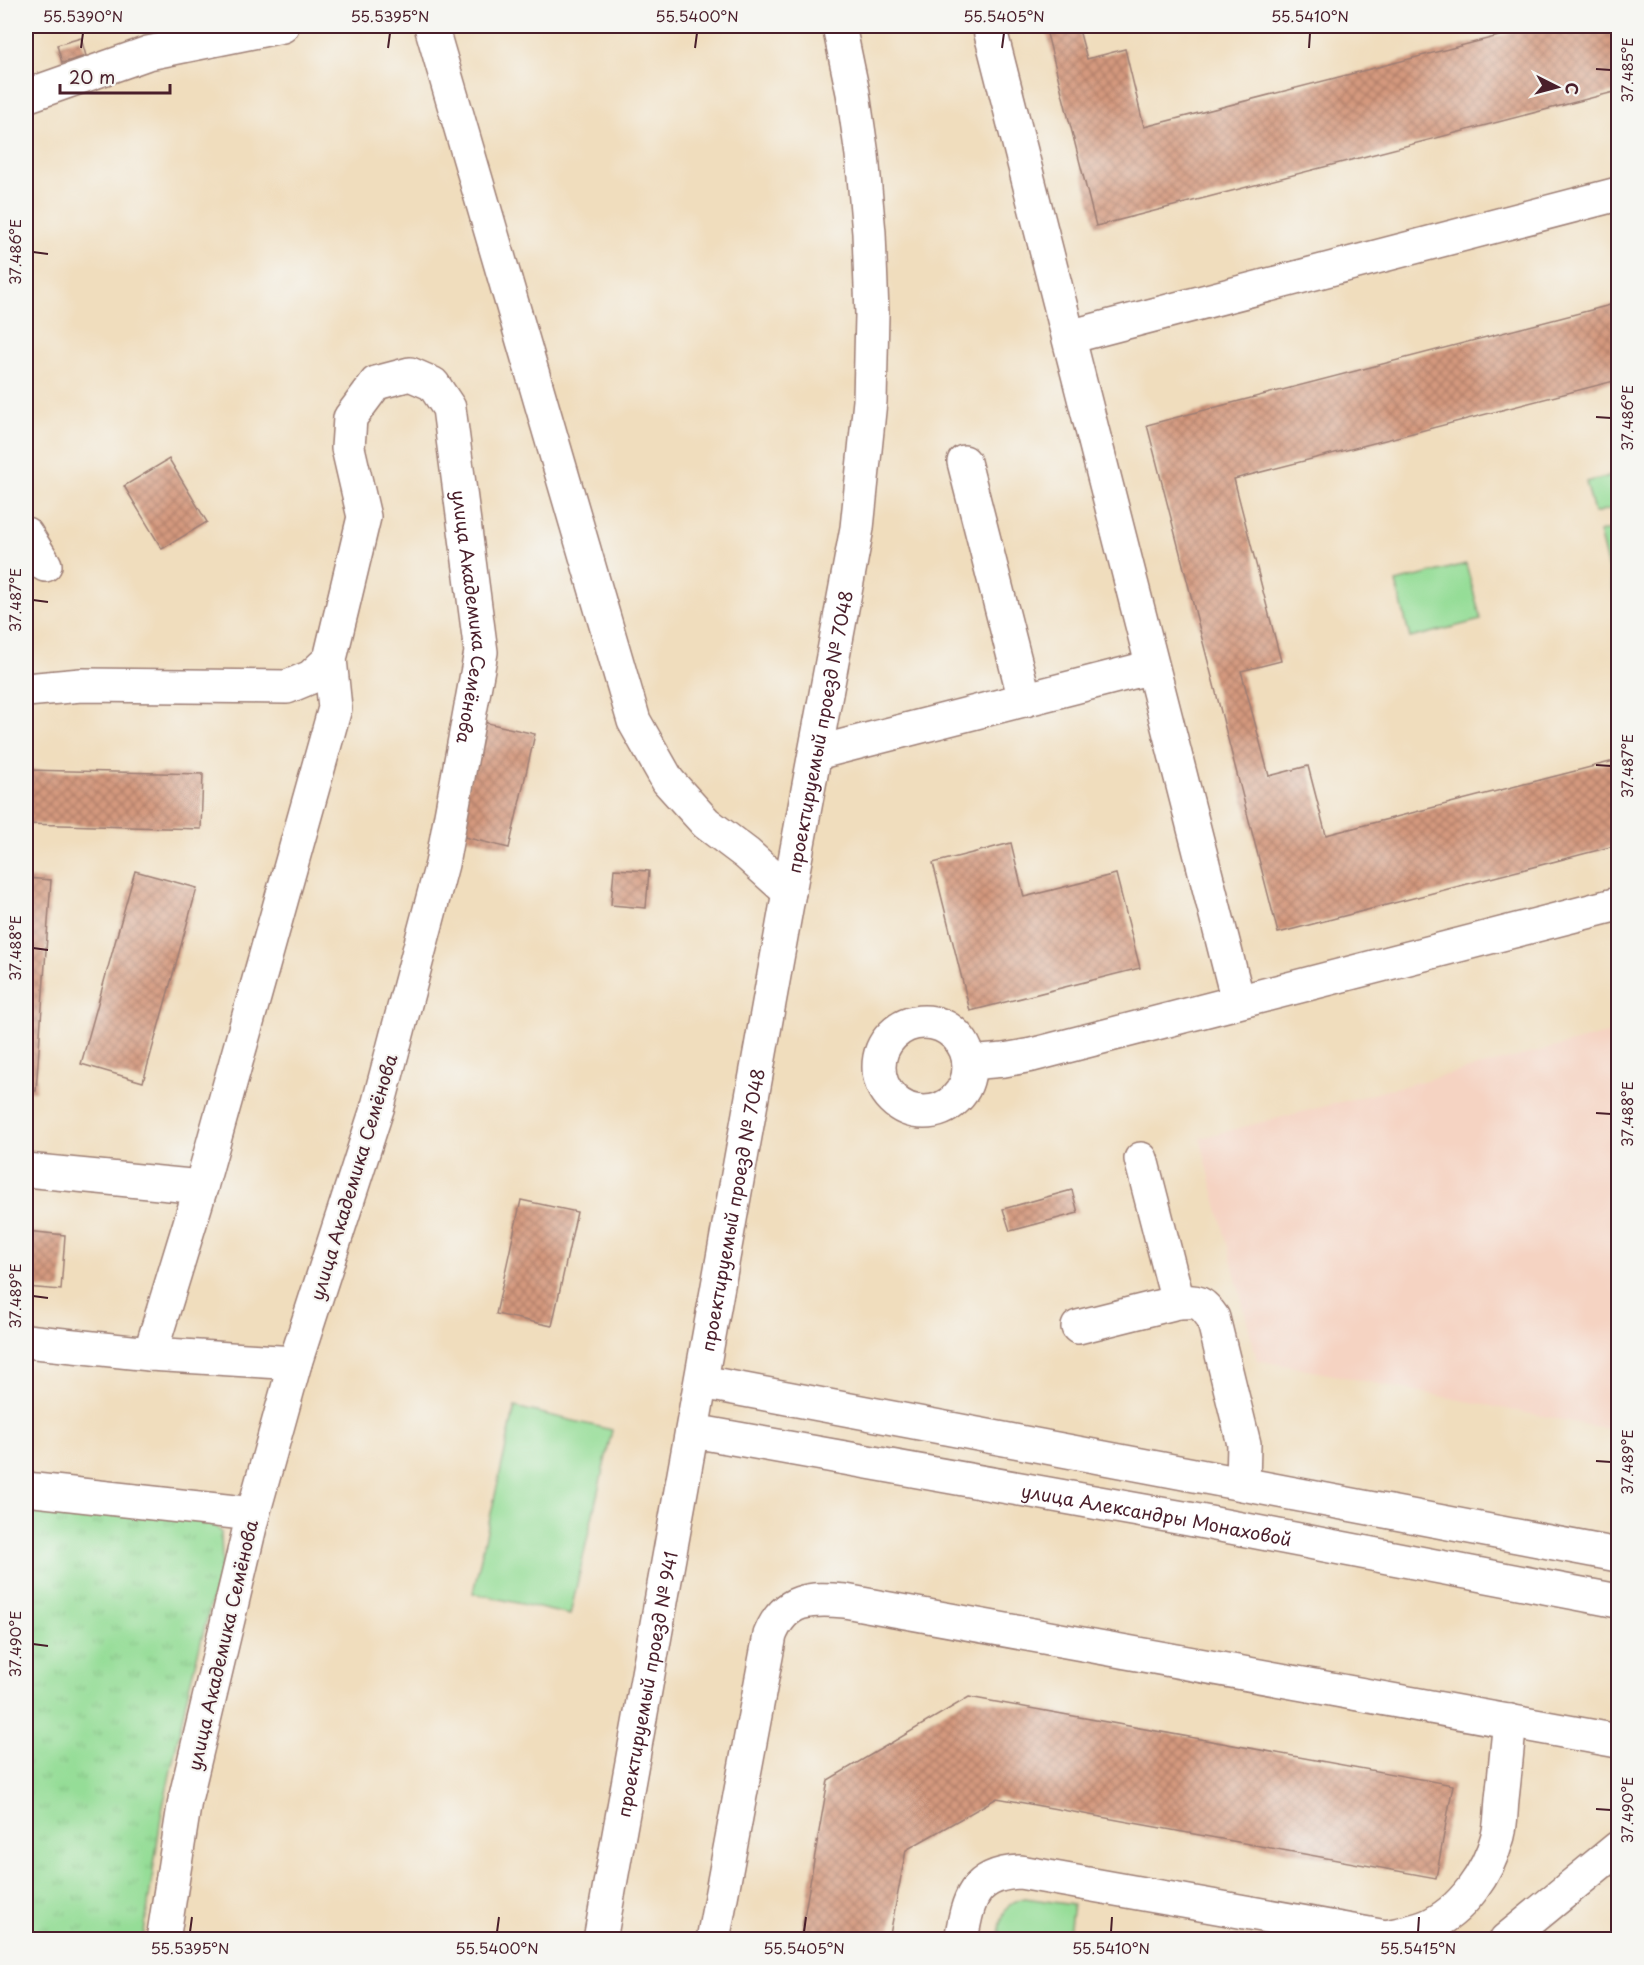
<svg xmlns="http://www.w3.org/2000/svg" width="1644" height="1965" font-family="'Playpen Sans',sans-serif">
<style>
.built{fill:#f5d3c2}
.grass{fill:url(#grass-tufts);stroke:#707e61;stroke-width:1.5}
.park{fill:#95dd97;stroke:#707e61;stroke-width:1.5}
.building{fill:url(#building-cross-hatch)}
.lines{fill:none;stroke-linecap:round;stroke-linejoin:round}
.minor-casing{stroke:#9d7e74;stroke-width:36}
.major-casing{stroke:#9d7e74;stroke-width:36}
.minor{stroke:#fff;stroke-width:33}
.major{stroke:#fff;stroke-width:33}
.ticks{fill:none;stroke:#4a1f2b;stroke-width:2}
.labels{text-anchor:middle;dominant-baseline:central;stroke-width:4.5;stroke-linejoin:round;paint-order:stroke}
.street-label{font-size:18px;fill:#4a1f2b;stroke:#f6f6f2}
.neatline{fill:none;stroke:#4a1f2b;stroke-width:2}
.ticks-label{font-size:15px;text-anchor:middle;fill:#4a1f2b}
</style>
<defs>
<pattern id="grass-tufts" width="24" height="20" patternUnits="userSpaceOnUse" patternTransform="scale(1.5)"><rect width="24" height="20" fill="#95dd97"/><path d="M3 7l-1-3M5 7V3M7 7l1-3M15 17l-1-3M17 17v-4M19 17l1-3" fill="none" stroke="#82bd82"/></pattern>
<pattern id="building-cross-hatch" width="8" height="8" patternUnits="userSpaceOnUse" patternTransform="scale(1.5)"><rect width="8" height="8" fill="#d4997e"/><path d="M0 0l8 8M0 8l8-8" fill="none" stroke="#ae7c67"/></pattern>
</defs>
<rect width="100%" height="100%" fill="#f6f6f2"/>
<filter id="ink" filterUnits="userSpaceOnUse"><feTurbulence type="fractalNoise" baseFrequency=".0167" numOctaves="2"/><feDisplacementMap in="SourceGraphic" scale="12" xChannelSelector="R" yChannelSelector="G"/><feConvolveMatrix kernelMatrix="1 2 1 2 8 2 1 2 1" color-interpolation-filters="sRGB"/></filter>
<filter id="wash" filterUnits="userSpaceOnUse"><feTurbulence type="fractalNoise" baseFrequency=".008" numOctaves="4" result="noise"/><feDisplacementMap in="SourceGraphic" scale="24" xChannelSelector="R" yChannelSelector="G"/><feGaussianBlur stdDeviation="1.35" result="paint"/><feColorMatrix in="noise" values="0 0 0 0 0 0 0 0 0 0 0 0 0 0 0 0 0 1.4 0 .05"/><feComposite in="paint" operator="in"/></filter>
<g filter="url(#wash)">
<rect width="100%" height="100%" fill="#f0ddbd"/>
<polygon class="built" points="1618,1031 1618,1431 1257,1360 1200,1138"/>
<polygon class="grass" points="26,1503 213,1522 221,1532 222,1562 189,1687 162,1811 143,1939 26,1940"/>
<g class="park">
<polygon points="1618,474 1618,507 1594,513 1586,482"/>
<polygon points="1618,527 1618,609 1599,532"/>
<polygon points="1466,564 1481,620 1410,638 1396,582"/>
<polygon points="515,1407 612,1430 570,1615 473,1593"/>
<path d="M1025,1898L1073,1905L1068,1939H1016V1937L999,1934C1002,1916 1004,1902 1025,1898Z"/>
</g>
<g id="blocks">
<g class="building">
<polygon points="1045,26 1078,26 1087,59 1125,49 1144,127 1538,26 1618,26 1618,91 1096,226"/>
<polygon points="81,38 86,56 62,63 57,45"/>
<polygon points="1618,303 1618,380 1234,479 1281,661 1241,671 1244,682 1269,776 1308,766 1326,835 1618,760 1618,845 1278,933 1147,425"/>
<polygon points="169,459 207,522 162,549 124,486"/>
<polygon points="483,722 535,734 509,848 456,835"/>
<polygon points="26,770 203,774 201,829 26,824"/>
<polygon points="1011,843 1024,897 1116,874 1140,968 970,1011 933,863"/>
<polygon points="614,869 649,871 646,908 611,905"/>
<polygon points="135,871 197,888 143,1082 81,1064"/>
<polygon points="26,878 51,880 36,1091 26,1091"/>
<polygon points="1072,1190 1078,1213 1010,1231 1003,1209"/>
<polygon points="521,1200 577,1212 552,1326 496,1314"/>
<polygon points="26,1231 65,1235 61,1290 26,1287"/>
<polygon points="969,1697 1453,1785 1436,1878 997,1798 906,1850 889,1940 800,1940 828,1780"/>
</g>
</g>
</g>
<g filter="url(#ink)">
<use href="#blocks" fill-opacity="0" stroke="#9d7e74" stroke-width="1.5"/>
<g class="lines">
<g class="minor-casing">
<g id="minor">
<polyline points="431,26 634,721 668,781 706,823 747,854 789,892"/>
<polyline points="989,26 1238,1001"/>
<polyline points="26,96 148,53 282,26"/>
<polyline points="1069,337 1618,194"/>
<polyline points="964,462 1025,700"/>
<polyline points="26,534 45,565"/>
<path id="s1" d="M26,690L81,685L287,687L311,677L330,659L364,517L348,448L350,418L376,383L410,374L433,384L449,408L481,652L442,864L378,1106L295,1363L253,1514L185,1800L163,1940"/>
<polyline points="816,753 1152,667"/>
<circle cx="924" cy="1067" r="45"/>
<polyline points="969,1063 1004,1060 1032,1055 1618,904"/>
<polyline points="1141,1159 1178,1302"/>
<polyline points="26,1170 201,1187"/>
<path d="M1078,1327L1178,1302C1198,1301 1201,1301 1213,1318L1244,1444L1243,1484"/>
<polyline points="26,1341 150,1354 295,1363"/>
<polyline points="150,1354 201,1187 335,708 330,659"/>
<polyline points="26,1489 253,1514"/>
<path d="M713,1940L770,1635C785,1598 810,1598 845,1601L1618,1741"/>
<path d="M961,1940C968,1901 972,1874 1020,1872L1386,1937C1400,1934 1413,1932 1426,1927C1462,1912 1488,1873 1498,1836C1501,1824 1501,1811 1502,1799C1505,1773 1507,1747 1510,1721"/>
<polyline points="1506,1940 1618,1848"/>
</g>
</g>
<g class="major-casing">
<g id="major">
<polyline points="702,1382 1618,1555"/>
<path id="s2" d="M693,1431L1189,1519L1618,1601"/>
<path id="s3" d="M600,1940L789,892L857,528L870,401L872,314L869,233L862,155L853,93L839,26"/>
</g>
</g>
<use href="#minor" class="minor"/>
<use href="#major" class="major"/>
</g>
</g>
<path class="ticks" d="M81,48L83,33M388,48L390,33M695,48L697,33M1002,48L1004,33M1309,48L1310,33M1596,69L1611,70M33,252L48,254M1596,417L1611,418M33,600L48,602M1596,765L1611,766M33,948L48,950M1596,1113L1611,1114M33,1296L48,1298M1596,1461L1611,1462M33,1644L48,1646M1596,1809L1611,1810M190,1932L192,1917M497,1932L499,1917M804,1932L806,1917M1111,1932L1112,1917M1418,1932L1419,1917"/>
<g class="labels">
<g class="street-label">
<text stroke="none"><textPath href="#s1" startOffset="904">улица Академика Семёнова</textPath></text>
<text stroke="none"><textPath href="#s3" startOffset="1228">проектируемый проезд № 7048</textPath></text>
<text transform="translate(353 1177) rotate(-73)">улица Академика Семёнова</text>
<text stroke="none"><textPath href="#s3" startOffset="742">проектируемый проезд № 7048</textPath></text>
<text stroke="none"><textPath href="#s2" startOffset="471">улица Александры Монаховой</textPath></text>
<text transform="translate(222 1645) rotate(-77)">улица Академика Семёнова</text>
<text stroke="none"><textPath href="#s3" startOffset="260">проектируемый проезд № 941</textPath></text>
</g>
</g>
<rect width="1644" height="1965" fill="none" stroke="#f6f6f2" stroke-width="66"/>
<g transform="translate(1557 87) rotate(96)" stroke="#f6f6f2" stroke-width="4.5" paint-order="stroke">
<path d="M0-4.5L10 22L0 15L-10 22Z" fill="#4a1f2b"/>
<text y="-9" font-size="16" font-weight="bold" text-anchor="middle" fill="#4a1f2b">С</text>
</g>
<path d="M60 84v9h110v-9" fill="none" stroke="#4a1f2b" stroke-width="3"/>
<text x="69" y="84" font-size="18" fill="#4a1f2b" stroke="#f6f6f2" stroke-width="4.5" paint-order="stroke">20 m</text>
<rect x="33" y="33" width="1578" height="1899" class="neatline"/>
<g class="ticks-label">
<text x="83" y="22">55.5390°N</text>
<text x="390" y="22">55.5395°N</text>
<text x="697" y="22">55.5400°N</text>
<text x="1004" y="22">55.5405°N</text>
<text x="1310" y="22">55.5410°N</text>
<text transform="translate(1628 70) rotate(-90)" y="5">37.485°E</text>
<text transform="translate(16 252) rotate(-90)" y="5">37.486°E</text>
<text transform="translate(1628 418) rotate(-90)" y="5">37.486°E</text>
<text transform="translate(16 600) rotate(-90)" y="5">37.487°E</text>
<text transform="translate(1628 766) rotate(-90)" y="5">37.487°E</text>
<text transform="translate(16 948) rotate(-90)" y="5">37.488°E</text>
<text transform="translate(1628 1114) rotate(-90)" y="5">37.488°E</text>
<text transform="translate(16 1296) rotate(-90)" y="5">37.489°E</text>
<text transform="translate(1628 1462) rotate(-90)" y="5">37.489°E</text>
<text transform="translate(16 1644) rotate(-90)" y="5">37.490°E</text>
<text transform="translate(1628 1810) rotate(-90)" y="5">37.490°E</text>
<text x="190" y="1954">55.5395°N</text>
<text x="497" y="1954">55.5400°N</text>
<text x="804" y="1954">55.5405°N</text>
<text x="1111" y="1954">55.5410°N</text>
<text x="1418" y="1954">55.5415°N</text>
</g>
</svg>
